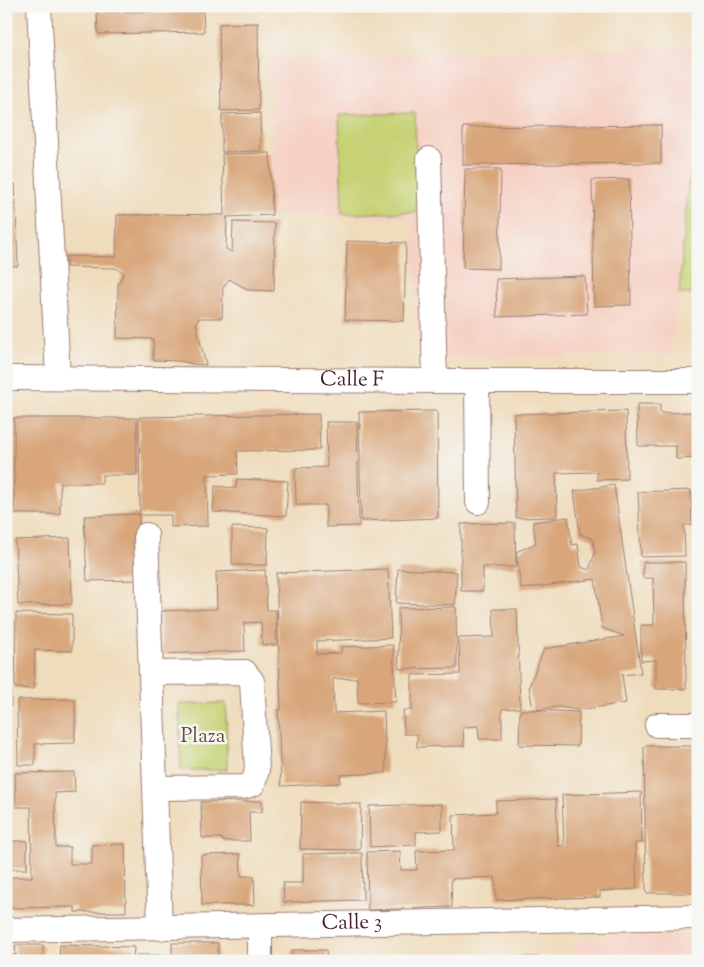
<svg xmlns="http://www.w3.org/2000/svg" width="704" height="967" font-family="'Sorts Mill Goudy',serif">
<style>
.built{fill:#f6d2c5}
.green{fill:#c6d274;stroke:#887850}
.building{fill:#d8a67a}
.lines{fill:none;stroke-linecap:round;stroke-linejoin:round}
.minor-casing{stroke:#9c7e74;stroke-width:26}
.minor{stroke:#fff;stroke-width:24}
.labels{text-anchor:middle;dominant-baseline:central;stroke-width:5;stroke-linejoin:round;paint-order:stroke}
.street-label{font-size:21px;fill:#4a1f2b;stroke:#f6f6f2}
.park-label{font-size:21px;fill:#694c3d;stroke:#f6f6f2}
</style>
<rect width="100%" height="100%" fill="#f6f6f2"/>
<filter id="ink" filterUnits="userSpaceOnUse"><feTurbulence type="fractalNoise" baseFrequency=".02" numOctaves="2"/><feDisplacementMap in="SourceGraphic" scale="10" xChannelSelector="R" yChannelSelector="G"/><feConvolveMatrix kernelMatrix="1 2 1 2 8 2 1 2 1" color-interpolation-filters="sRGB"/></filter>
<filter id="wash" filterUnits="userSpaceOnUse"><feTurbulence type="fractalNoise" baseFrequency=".0096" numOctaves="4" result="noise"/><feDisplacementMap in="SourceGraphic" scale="20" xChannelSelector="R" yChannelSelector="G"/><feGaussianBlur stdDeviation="1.12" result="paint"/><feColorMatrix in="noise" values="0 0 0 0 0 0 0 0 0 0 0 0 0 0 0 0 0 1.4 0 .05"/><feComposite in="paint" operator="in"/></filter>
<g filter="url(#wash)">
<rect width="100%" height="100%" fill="#efdcbc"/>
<g class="built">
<polygon points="698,47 698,148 688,185 679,294 672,355 418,358 413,219 272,215 272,58"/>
<polygon points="614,933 698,933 698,961 574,961 574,940 608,940"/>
</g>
<g class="green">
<polygon points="415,113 418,212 342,214 339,115"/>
<polygon points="698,148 698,294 679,294 688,185"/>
<polygon points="226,703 227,770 181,770 179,704"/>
</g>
<g id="blocks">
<g class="building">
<polygon points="203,11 204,32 98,34 97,12"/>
<polygon points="258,23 259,110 221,111 219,24"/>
<polygon points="260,113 261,151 222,152 222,114"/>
<polygon points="661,125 661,163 463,165 463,127"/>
<polygon points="270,153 272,215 227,217 226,249 232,252 233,222 275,223 274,291 249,290 229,279 223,288 222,318 199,318 196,324 206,365 193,364 180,361 153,360 153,339 117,338 118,284 124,273 115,268 66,267 67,256 116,257 117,215 152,215 160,214 224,215 222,154"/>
<polygon points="465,169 501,169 499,269 463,268"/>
<polygon points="629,179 631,305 594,306 592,180"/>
<polygon points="6,184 15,184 18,266 6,266"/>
<polygon points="347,241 406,243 404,321 345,320"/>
<polygon points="585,276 587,314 497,317 496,279"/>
<polygon points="637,404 660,404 660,413 695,412 695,435 698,435 698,458 676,459 676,446 638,446"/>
<polygon points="437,411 438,518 361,521 359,412"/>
<polygon points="626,411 627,479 597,480 597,472 556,473 557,517 516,518 514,414"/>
<polygon points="319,414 320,450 237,451 238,474 207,475 208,526 171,527 171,515 140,515 139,417"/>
<polygon points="14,418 137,418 137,475 102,475 102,483 60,483 60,514 14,514"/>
<polygon points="326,422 357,422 359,526 326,527 326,505 296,505 295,468 327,467"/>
<polygon points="237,479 288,481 286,516 213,512 215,486 236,488"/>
<polygon points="614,485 641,673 622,675 626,703 579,710 558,707 533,710 579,712 578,746 519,745 520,710 533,710 529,686 544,649 624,636 602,628 595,579 521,589 516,552 536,543 533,522 568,517 572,545 578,544 581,567 589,570 595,553 593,539 580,534 574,491"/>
<polygon points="691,490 692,525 684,525 685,556 641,557 638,492"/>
<polygon points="139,514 141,580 87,581 84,516"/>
<polygon points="515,523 516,567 483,567 483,591 461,591 461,524"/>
<polygon points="232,527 268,528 267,565 232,565"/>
<polygon points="70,538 72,604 18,605 15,540"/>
<polygon points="643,562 685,562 686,689 656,689 656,660 641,661 641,625 654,625 653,578 643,578"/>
<polygon points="388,569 391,638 317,641 317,654 341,653 341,647 393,645 396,702 358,703 357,678 333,679 334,713 384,711 386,773 340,775 340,783 281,786 278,710 281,710 276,573"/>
<polygon points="398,569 457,572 455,605 396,603"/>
<polygon points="265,570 267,610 276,610 277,645 262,645 261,622 244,623 245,651 162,654 160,611 217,609 216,572"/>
<polygon points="456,607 457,668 399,669 398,608"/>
<polygon points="493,609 517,609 520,708 502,709 502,739 479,739 478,726 463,727 464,746 417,747 417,734 404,734 403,710 412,710 412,675 460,674 459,638 494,637"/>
<polygon points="16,613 72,614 72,651 35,650 34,689 15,688"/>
<polygon points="9,631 11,706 6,706 6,632"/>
<polygon points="75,699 75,743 35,744 35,765 18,765 17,700"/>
<polygon points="644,746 698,746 697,893 646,893"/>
<polygon points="74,772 75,792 55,793 56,847 70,847 70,864 92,864 92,845 125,844 126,912 75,912 75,907 6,908 6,877 32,877 31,807 16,807 15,773"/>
<polygon points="641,792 642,843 635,843 637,889 600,891 600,897 496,900 495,877 451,879 452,907 368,910 367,852 400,851 401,870 417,870 416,851 454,850 453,815 496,813 496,801 556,799 558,846 564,846 562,795"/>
<polygon points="262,801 262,812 249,812 250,841 222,841 222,838 202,838 201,802"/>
<polygon points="301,802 361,804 360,850 300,849"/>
<polygon points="442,804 442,831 416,832 416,845 370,847 369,806"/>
<rect x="6" y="841" width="21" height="28"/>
<polygon points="362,853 363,900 284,902 283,883 303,883 303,854"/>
<polygon points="240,854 241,876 254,876 255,905 202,905 201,855"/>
<polygon points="172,943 218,943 218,961 137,961 137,955 172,955"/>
<polygon points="15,945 43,945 43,961 6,961 6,955 16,955"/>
<polygon points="60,945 134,947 133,961 59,961"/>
<polygon points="292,950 326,950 327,961 292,961"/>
<rect x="503" y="957" width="35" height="4"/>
</g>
</g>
</g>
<g filter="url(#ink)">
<use href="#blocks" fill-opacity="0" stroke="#9c7e74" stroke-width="1"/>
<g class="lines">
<g class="minor-casing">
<g id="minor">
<polyline points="39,6 58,378"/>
<polyline points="429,159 435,381"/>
<path id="s1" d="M6,378L435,381H698"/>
<polyline points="477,381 478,502"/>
<polyline points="146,535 160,928"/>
<polyline points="152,673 245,672 252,681 257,770 253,784 243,787 156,788"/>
<polyline points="657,725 698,725"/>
<path id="s2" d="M6,930L698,917"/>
<polyline points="260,961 260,926"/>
</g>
</g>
<use href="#minor" class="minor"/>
</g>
</g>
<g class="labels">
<g class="street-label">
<text stroke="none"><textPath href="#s1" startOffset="346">Calle F</textPath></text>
<text stroke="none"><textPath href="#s2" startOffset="346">Calle 3</textPath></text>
</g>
<g class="park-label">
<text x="203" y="737">Plaza</text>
</g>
</g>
<rect width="704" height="967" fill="none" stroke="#f6f6f2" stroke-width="25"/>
</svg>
